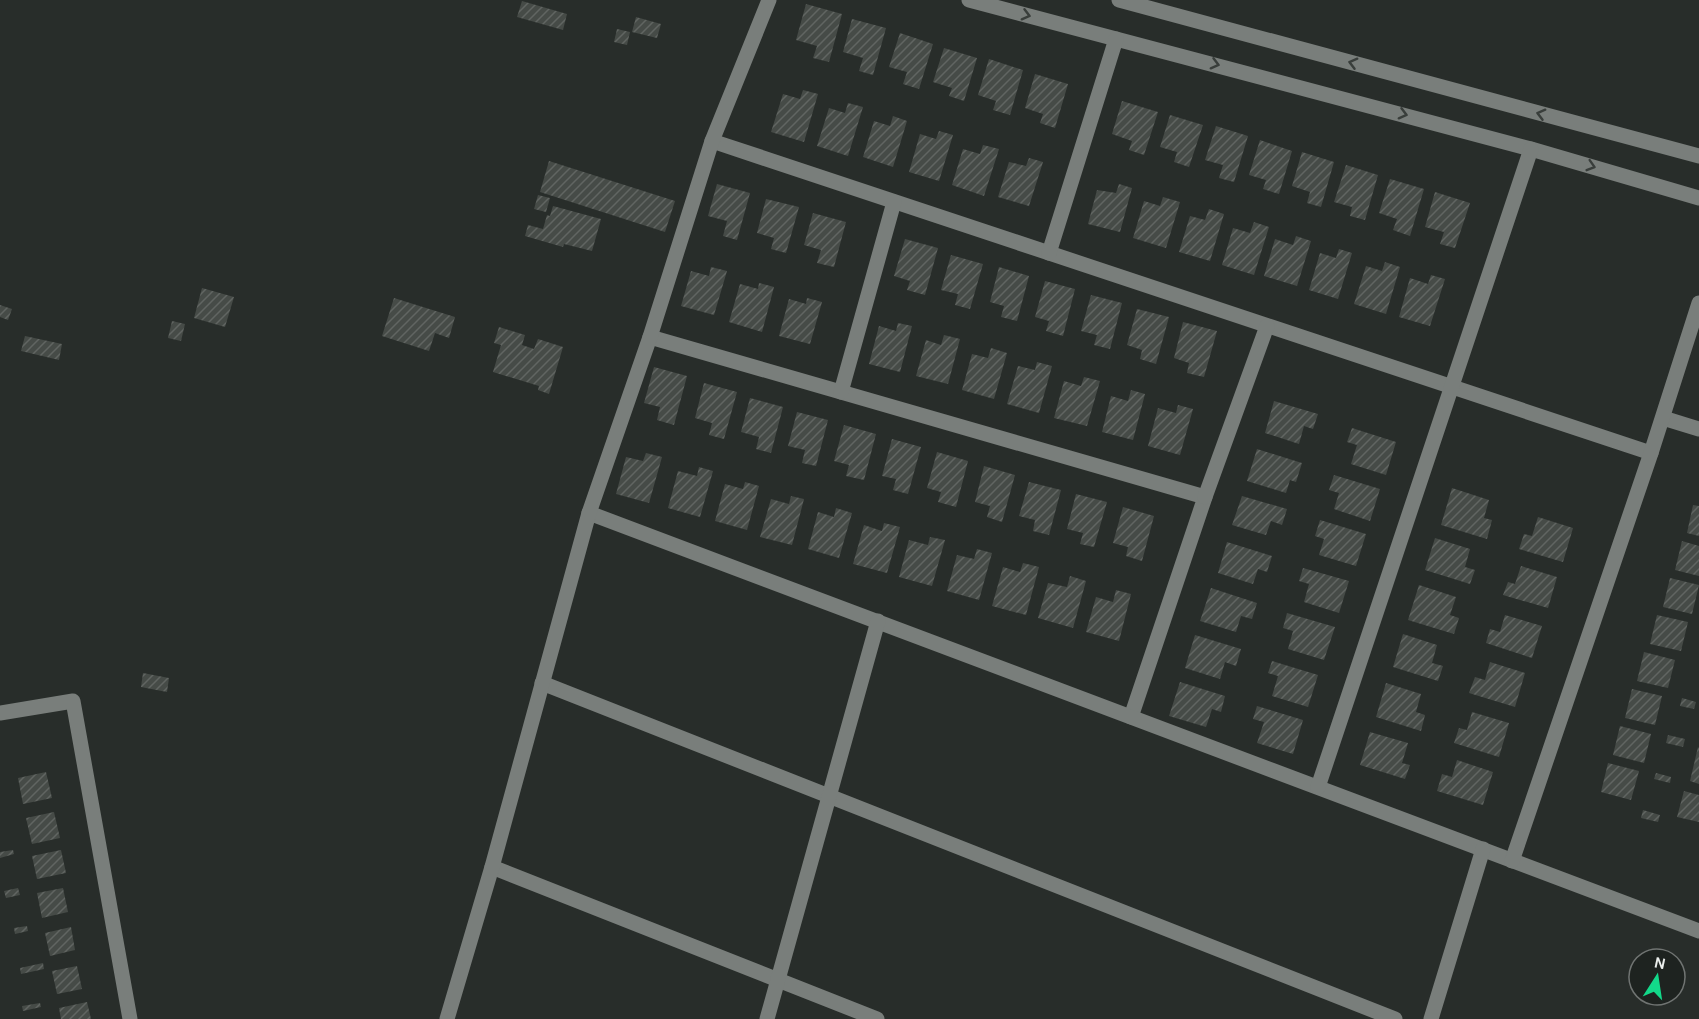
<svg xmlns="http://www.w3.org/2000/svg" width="1699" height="1019" font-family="Karla,sans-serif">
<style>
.building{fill:url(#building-hatch)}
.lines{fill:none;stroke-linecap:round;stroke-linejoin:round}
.minor{stroke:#797e7b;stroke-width:15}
.oneway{stroke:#393e3b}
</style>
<defs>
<pattern id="building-hatch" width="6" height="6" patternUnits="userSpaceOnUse" patternTransform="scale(1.5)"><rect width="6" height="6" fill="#464b47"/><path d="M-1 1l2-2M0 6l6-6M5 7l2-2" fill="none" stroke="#616562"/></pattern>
</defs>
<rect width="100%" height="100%" fill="#282d2a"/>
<g class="building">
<polygon points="522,1 567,14 563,30 517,17"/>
<polygon points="806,4 842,14 829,62 813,58 817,46 796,40"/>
<polygon points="636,17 661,24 657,38 632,32"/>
<polygon points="852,19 886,28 873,75 859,71 863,58 843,52"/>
<polygon points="617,29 630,32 627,45 614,42"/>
<polygon points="900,33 933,44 919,89 903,84 907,72 889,67"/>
<polygon points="944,48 977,58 964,101 949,96 952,88 933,82"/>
<polygon points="989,59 1023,70 1010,115 993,110 996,101 978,95"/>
<polygon points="1035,74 1068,84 1055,128 1040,123 1043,114 1025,108"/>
<polygon points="803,90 818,94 804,142 771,132 783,94 800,99"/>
<polygon points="1122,101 1158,112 1144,155 1129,150 1132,141 1112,134"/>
<polygon points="848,103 863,107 848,156 817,146 829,108 845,113"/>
<polygon points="1170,115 1203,125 1189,167 1174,162 1177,152 1160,147"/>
<polygon points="893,116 907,121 893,167 863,157 874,121 890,126"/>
<polygon points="1216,126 1248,136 1234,182 1219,178 1223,165 1205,160"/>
<polygon points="939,131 953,135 939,181 909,172 920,134 936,139"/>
<polygon points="1260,140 1292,151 1279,194 1263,189 1266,180 1249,175"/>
<polygon points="983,145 999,149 984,196 952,185 963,149 980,154"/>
<polygon points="1302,152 1334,162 1321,207 1307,203 1310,192 1292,186"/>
<polygon points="1029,158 1043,162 1029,206 998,197 1009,162 1026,166"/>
<polygon points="549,161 675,201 665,232 540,192"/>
<polygon points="1346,165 1378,175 1365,220 1350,216 1352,207 1334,202"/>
<polygon points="1390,179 1424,189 1410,236 1393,230 1397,219 1379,213"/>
<polygon points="717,184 750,193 737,240 723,236 727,221 708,216"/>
<polygon points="1119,184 1132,188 1120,232 1088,224 1097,190 1116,193"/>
<polygon points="1435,192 1470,203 1455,248 1440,244 1444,232 1425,227"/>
<polygon points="538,195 550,198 546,212 534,209"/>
<polygon points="1163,197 1180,202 1166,248 1133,238 1144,201 1160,206"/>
<polygon points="766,199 799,207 786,253 771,249 774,238 757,233"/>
<polygon points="553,206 601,219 592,251 564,244 563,247 525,236 528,225 543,229 547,215 550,216"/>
<polygon points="1209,209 1224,214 1210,261 1179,252 1190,216 1205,220"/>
<polygon points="813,213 846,222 834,267 817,263 821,250 804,245"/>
<polygon points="1254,222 1269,227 1254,275 1222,265 1233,228 1250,233"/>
<polygon points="1296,236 1311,241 1297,286 1264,276 1275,239 1293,245"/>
<polygon points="905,239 938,248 925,295 907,290 910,281 894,276"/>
<polygon points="1339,249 1352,253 1338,299 1309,290 1320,253 1336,258"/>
<polygon points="951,255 983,264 970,309 955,305 958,294 941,290"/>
<polygon points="1385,262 1400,267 1386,314 1354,304 1366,266 1382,271"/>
<polygon points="711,267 727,271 714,315 681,306 691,271 709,276"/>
<polygon points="999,267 1029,276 1017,321 1001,317 1004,306 990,302"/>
<polygon points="1431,275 1445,279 1430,326 1399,317 1410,278 1428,284"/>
<polygon points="1045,281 1075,289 1063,336 1046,331 1049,321 1035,317"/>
<polygon points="759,283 774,287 762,332 729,322 740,284 758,289"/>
<polygon points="202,288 234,297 225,327 194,318"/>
<polygon points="1091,295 1122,303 1110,349 1094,345 1097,335 1081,331"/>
<polygon points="394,298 455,317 449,338 435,333 429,351 382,336"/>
<polygon points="807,298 822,302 810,344 779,336 789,299 806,304"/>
<polygon points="0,305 12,309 8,320 0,317"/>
<polygon points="1137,309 1169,317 1156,364 1140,359 1142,350 1127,345"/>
<polygon points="172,321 185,324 181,341 168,338"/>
<polygon points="1183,322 1217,331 1204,377 1187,373 1189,363 1174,358"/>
<polygon points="898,323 912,326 900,372 869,364 879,326 896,331"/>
<polygon points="499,327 525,335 522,345 534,349 538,339 563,347 549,394 538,390 539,386 493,372 501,345 494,343"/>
<polygon points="944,335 960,339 948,384 916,376 926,340 941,345"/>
<polygon points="25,336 62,344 59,360 21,351"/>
<polygon points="991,348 1007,353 994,399 962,390 972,354 988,358"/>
<polygon points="1037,362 1052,366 1039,413 1007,404 1018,366 1035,370"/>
<polygon points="654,367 687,376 674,425 657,420 660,407 644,403"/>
<polygon points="1084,377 1100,381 1087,426 1054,418 1064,381 1081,386"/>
<polygon points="704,383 737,392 724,439 709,435 712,423 695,418"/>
<polygon points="1131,390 1145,394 1133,440 1102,432 1111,396 1128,401"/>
<polygon points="750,398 783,407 771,453 756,449 759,437 741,432"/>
<polygon points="1274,401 1318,414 1313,429 1304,426 1299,444 1265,433"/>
<polygon points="1178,405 1193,409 1180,455 1148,446 1158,408 1176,413"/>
<polygon points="797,412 828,420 816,466 802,463 805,450 788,446"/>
<polygon points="844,425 876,434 864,480 846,476 849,465 834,461"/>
<polygon points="1352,428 1396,442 1386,475 1351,464 1357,445 1347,442"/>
<polygon points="892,439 921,447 908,494 893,490 896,479 882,476"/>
<polygon points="1257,449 1302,463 1296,482 1290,480 1286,493 1247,481"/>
<polygon points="937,452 968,461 956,507 938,502 941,492 927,488"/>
<polygon points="646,453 662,457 649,503 616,494 626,457 643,461"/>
<polygon points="984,466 1015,475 1002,522 987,517 990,506 975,502"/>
<polygon points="699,467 713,471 700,517 668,508 678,471 697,476"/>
<polygon points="1334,475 1380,489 1370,521 1334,509 1339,493 1329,490"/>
<polygon points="745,482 759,486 747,530 715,521 725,484 743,489"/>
<polygon points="1029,482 1061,490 1049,535 1033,531 1035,520 1019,516"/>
<polygon points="1452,488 1489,500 1484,518 1492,520 1487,539 1441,525"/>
<polygon points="1076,494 1107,502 1094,547 1080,544 1083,533 1067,529"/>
<polygon points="791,496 804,499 792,545 760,537 771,499 789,504"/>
<polygon points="1242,496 1287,509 1282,525 1271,521 1266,535 1232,525"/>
<polygon points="1693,505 1699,506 1699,536 1687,533"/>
<polygon points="1123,507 1154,516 1142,561 1126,556 1128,547 1113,543"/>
<polygon points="836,508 852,513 839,558 808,549 818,512 834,517"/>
<polygon points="1538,517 1573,528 1563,562 1519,549 1524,534 1532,536"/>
<polygon points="1320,520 1366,534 1356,566 1319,555 1324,539 1315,536"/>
<polygon points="884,523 900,527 887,573 853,564 864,525 882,531"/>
<polygon points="930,537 945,540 932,586 899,577 909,540 928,545"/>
<polygon points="1435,538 1470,549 1465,567 1475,570 1470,584 1425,570"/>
<polygon points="1682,541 1699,546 1699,576 1675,570"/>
<polygon points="1227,542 1272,556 1267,572 1258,569 1253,584 1218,573"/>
<polygon points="977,549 992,553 979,600 947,591 957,555 974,559"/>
<polygon points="1023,563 1039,567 1026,615 992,606 1003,567 1020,572"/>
<polygon points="1521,566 1557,577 1548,608 1503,595 1508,582 1515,584"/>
<polygon points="1303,568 1349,581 1339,613 1304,602 1309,584 1299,581"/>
<polygon points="1070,576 1086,581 1073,628 1038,618 1048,583 1067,587"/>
<polygon points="1670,578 1699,585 1692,614 1663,607"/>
<polygon points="1419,585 1456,597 1450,615 1459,618 1454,634 1408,620"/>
<polygon points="1211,588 1257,603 1252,619 1241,616 1236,632 1200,621"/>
<polygon points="1116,590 1131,594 1119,641 1086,632 1096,597 1113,602"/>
<polygon points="1287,613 1335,627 1324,660 1288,649 1293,631 1283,628"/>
<polygon points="1505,615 1542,626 1532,658 1486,643 1490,629 1500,632"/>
<polygon points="1657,615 1688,622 1681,651 1650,644"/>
<polygon points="1403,634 1437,645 1432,663 1443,666 1438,681 1393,667"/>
<polygon points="1195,635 1241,649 1236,666 1225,662 1220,679 1185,668"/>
<polygon points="1644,652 1675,660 1668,688 1637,681"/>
<polygon points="1272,661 1318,675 1308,707 1272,696 1278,676 1268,673"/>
<polygon points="1490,662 1525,673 1515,707 1469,693 1475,677 1485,680"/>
<polygon points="143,673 169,678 167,692 141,687"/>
<polygon points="1180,682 1225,696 1221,712 1212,709 1206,727 1169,716"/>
<polygon points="1386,683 1421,694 1416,712 1425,715 1421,731 1376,717"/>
<polygon points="1632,689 1662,696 1655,725 1625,718"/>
<polygon points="1682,698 1696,702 1694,709 1680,706"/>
<polygon points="1257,706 1303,720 1293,754 1257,743 1264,722 1253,719"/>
<polygon points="1472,712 1509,723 1499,757 1454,743 1459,728 1467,730"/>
<polygon points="1620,726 1651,734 1644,763 1613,755"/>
<polygon points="1370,732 1408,743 1402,763 1410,765 1405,779 1360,765"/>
<polygon points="1668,735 1685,739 1683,747 1666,743"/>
<polygon points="1698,747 1699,748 1699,784 1690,781"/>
<polygon points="1457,760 1493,772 1483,805 1437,791 1442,774 1452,777"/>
<polygon points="1608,763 1639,771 1631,800 1601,792"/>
<polygon points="46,772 52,798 23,804 18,778"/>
<polygon points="1656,773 1671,777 1670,783 1654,779"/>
<polygon points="1684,791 1699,795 1699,822 1677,817"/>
<polygon points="1643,810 1660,815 1658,822 1641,818"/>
<polygon points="54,812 60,838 32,844 26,818"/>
<polygon points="13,850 14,854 0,858 0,852"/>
<polygon points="61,850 66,873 37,879 32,856"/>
<polygon points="18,888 20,895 6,898 4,891"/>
<polygon points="63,888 68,912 42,918 37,893"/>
<polygon points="27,926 28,931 15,934 14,928"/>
<polygon points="71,927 75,950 50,956 45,933"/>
<polygon points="43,963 44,969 21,974 20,968"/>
<polygon points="77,966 82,989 57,994 52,971"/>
<polygon points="87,1002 91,1019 61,1019 59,1008"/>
<polygon points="40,1003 41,1007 23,1011 22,1006"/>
</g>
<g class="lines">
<g class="minor">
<polyline points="969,0 1531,149 1699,198"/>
<polyline points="1119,0 1699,156"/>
<polyline points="712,141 1651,453"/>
<polyline points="1049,253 1116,39"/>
<polyline points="650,337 1205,497 1131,717"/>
<polyline points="841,392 894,202"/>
<polyline points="1663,418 1699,429"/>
<polyline points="1205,497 1267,326"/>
<polyline points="589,513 1699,931"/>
<polyline points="542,683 1395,1019"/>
<polyline points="0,713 73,701 130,1019"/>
<polyline points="1318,787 1531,149"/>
<polyline points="1512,861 1651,453 1699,303"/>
<polyline points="492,867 877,1019"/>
<polyline points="447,1019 492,867 589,513 650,337 712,141 769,0"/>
<polyline points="767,1019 878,621"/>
<polyline points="1431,1019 1483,849"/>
</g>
</g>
<defs><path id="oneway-chevron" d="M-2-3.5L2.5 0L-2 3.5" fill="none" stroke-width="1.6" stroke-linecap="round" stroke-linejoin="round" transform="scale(1.5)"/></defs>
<g class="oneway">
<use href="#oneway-chevron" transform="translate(1026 15) rotate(15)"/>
<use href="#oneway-chevron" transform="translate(1353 63) rotate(-165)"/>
<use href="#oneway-chevron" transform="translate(1215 64) rotate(15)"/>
<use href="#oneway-chevron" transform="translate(1403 114) rotate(15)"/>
<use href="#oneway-chevron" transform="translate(1541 114) rotate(-165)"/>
<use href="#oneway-chevron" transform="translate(1591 166) rotate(17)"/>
</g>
<g transform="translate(1657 977) rotate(12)"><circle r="28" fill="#1e2320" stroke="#707472" stroke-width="1.5"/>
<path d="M0-4.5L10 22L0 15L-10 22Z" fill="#13d98a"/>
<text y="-9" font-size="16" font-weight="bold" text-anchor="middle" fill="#ebeeec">N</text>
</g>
</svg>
